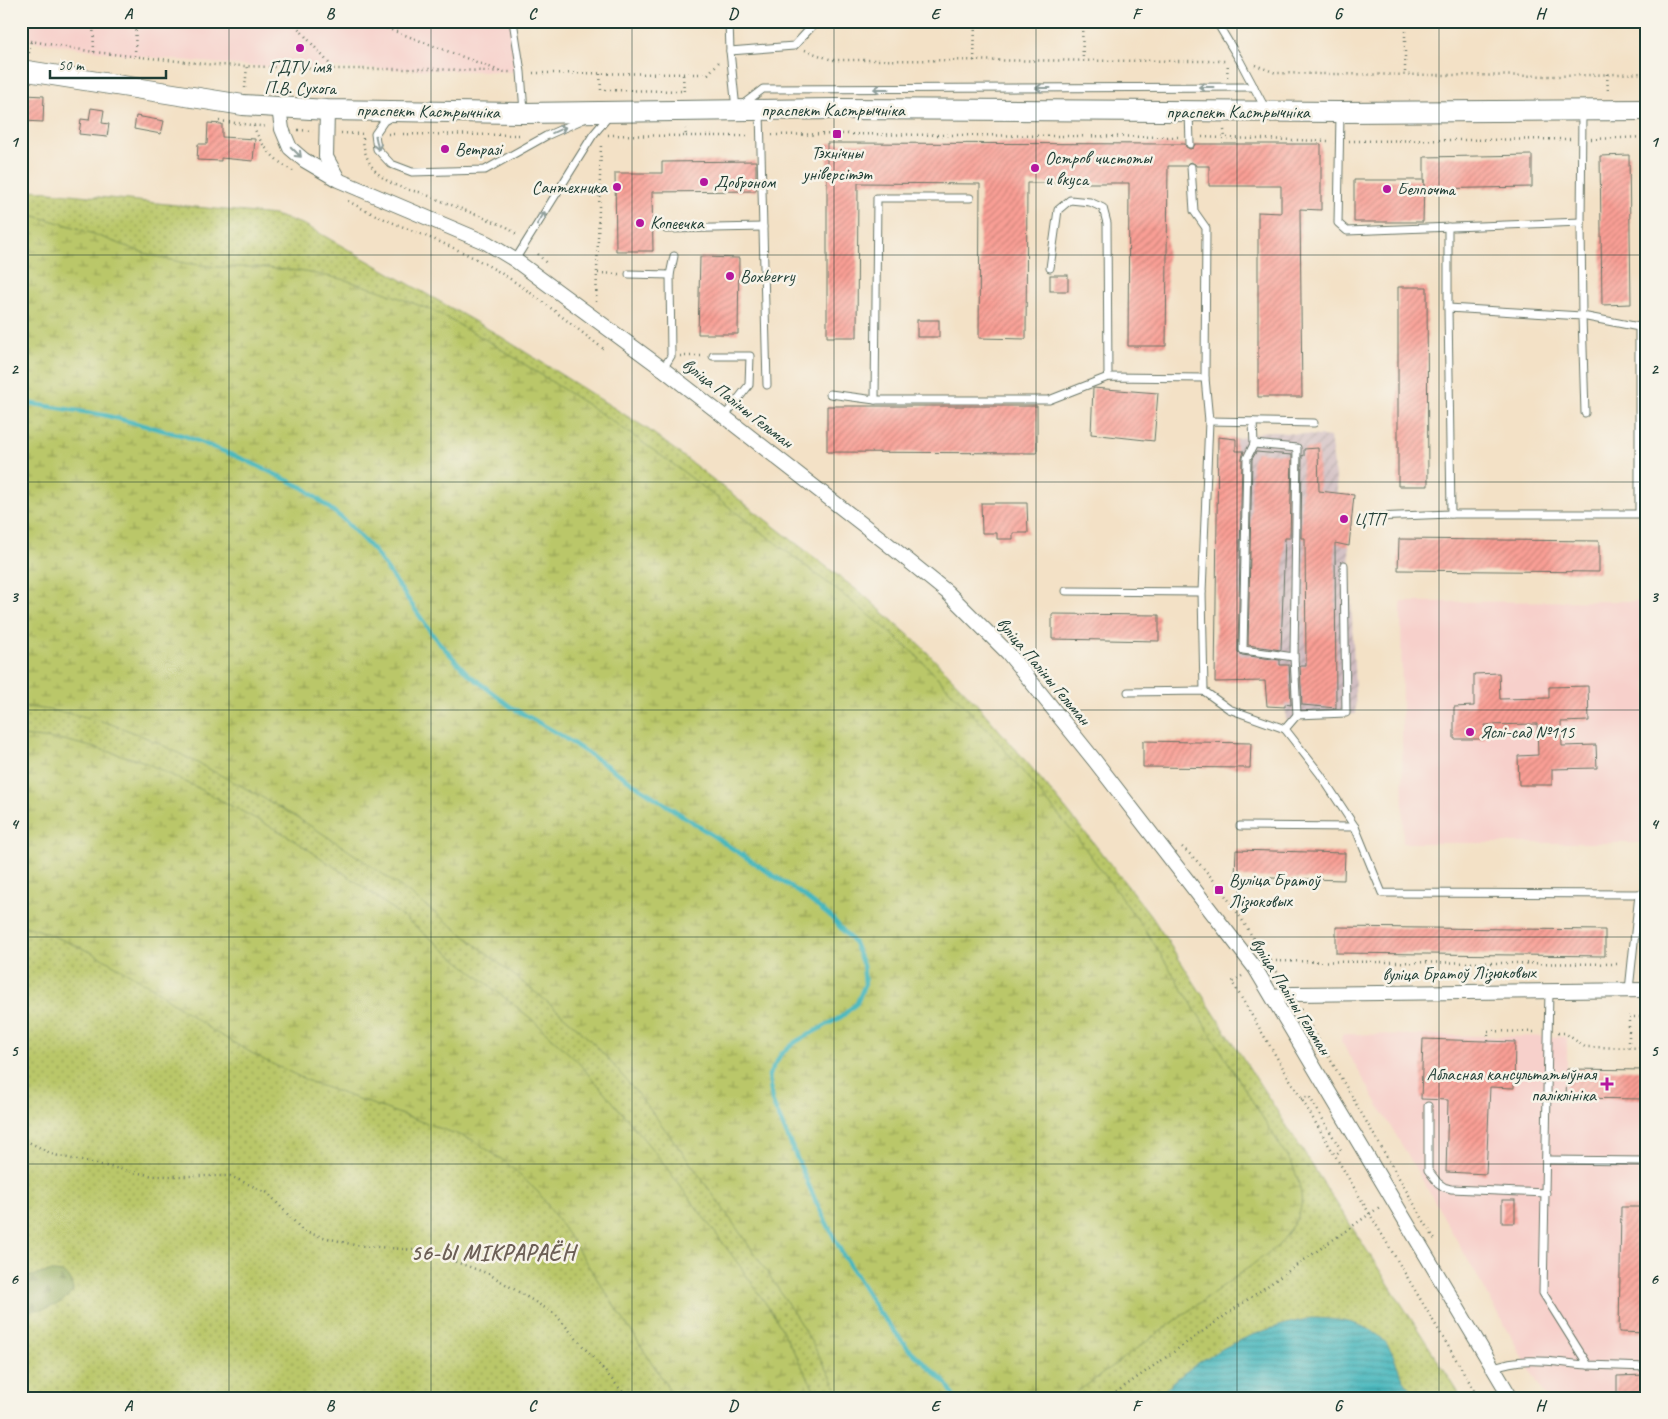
<svg xmlns="http://www.w3.org/2000/svg" width="1668" height="1419" font-family="Caveat,sans-serif">
<style>
.built{fill:#f7d0cb}
.industrial{fill:url(#industrial-furrows)}
.grass{fill:url(#grass-dots);stroke:#6c824e}
.forest{fill:url(#forest-firs);stroke:#597448}
.wetland{fill:url(#wetland-marsh);stroke:#6c824e}
.water{fill:url(#water-rules);stroke:#337a78}
.lines{fill:none;stroke-linecap:round;stroke-linejoin:round}
.stream{stroke:#47b7bd;stroke-width:4.5}
.building{fill:url(#building-hatch)}
.lane-casing{stroke:#697667;stroke-width:9}
.street-casing{stroke:#697667;stroke-width:16}
.secondary-casing{stroke:#697667;stroke-width:22}
.path{stroke:#697667;stroke-width:2.5;stroke-dasharray:1 4;stroke-linecap:butt}
.lane{stroke:#fff;stroke-width:7}
.street{stroke:#fff;stroke-width:14}
.secondary{stroke:#fff;stroke-width:20}
.oneway{stroke:#8f9e9a}
.grid{fill:none;stroke:#1f3d34;stroke-width:1;stroke-opacity:0.55}
.poi-dot{fill:#b5179e;stroke:#f7f3e8;stroke-width:2}
.labels{text-anchor:middle;dominant-baseline:central;stroke-width:5;stroke-linejoin:round;paint-order:stroke}
.poi-label{font-size:18px;fill:#1f3d34;stroke:#f7f3e8;text-anchor:start}
.street-label{font-size:18px;fill:#1f3d34;stroke:#f7f3e8}
.district-label{font-size:22px;font-weight:bold;letter-spacing:1px;fill:#6c5f56;stroke:#f7f3e8}
.neatline{fill:none;stroke:#1f3d34;stroke-width:2}
.grid-label{font-size:16px;text-anchor:middle;font-weight:bold;fill:#1f3d34}
</style>
<defs>
<pattern id="industrial-furrows" width="10" height="10" patternUnits="userSpaceOnUse" patternTransform="scale(1.25)"><rect width="10" height="10" fill="#d2bec2"/><path d="M-1 1l2-2M0 10L10 0M9 11l2-2" fill="none" stroke="#aa9c9e"/></pattern>
<pattern id="grass-dots" width="8" height="8" patternUnits="userSpaceOnUse" patternTransform="scale(1.25)"><rect width="8" height="8" fill="#bac769"/><path d="M2 2h.1M6 6h.1" fill="none" stroke="#97a357" stroke-width="1.8" stroke-linecap="round"/></pattern>
<pattern id="forest-firs" width="22" height="20" patternUnits="userSpaceOnUse" patternTransform="scale(1.25)"><rect width="22" height="20" fill="#93ac5d"/><path d="M5 1l3.5 6h-7zM16 11l3.5 6h-7z" fill="#778d4e"/></pattern>
<pattern id="wetland-marsh" width="20" height="14" patternUnits="userSpaceOnUse" patternTransform="scale(1.25)"><rect width="20" height="14" fill="#bac769"/><path d="M1 5h8M5 5V1M11 12h8M15 12V8" fill="none" stroke="#97a357"/></pattern>
<pattern id="water-rules" width="6" height="5" patternUnits="userSpaceOnUse" patternTransform="scale(1.25)"><rect width="6" height="5" fill="#47b7bd"/><path d="M0 2.5h6" fill="none" stroke="#3b969a"/></pattern>
<pattern id="building-hatch" width="6" height="6" patternUnits="userSpaceOnUse" patternTransform="scale(1.25)"><rect width="6" height="6" fill="#fa9f95"/><path d="M-1 1l2-2M0 6l6-6M5 7l2-2" fill="none" stroke="#ca837a"/></pattern>
</defs>
<rect width="100%" height="100%" fill="#f7f3e8"/>
<filter id="ink" filterUnits="userSpaceOnUse"><feTurbulence type="fractalNoise" baseFrequency=".02" numOctaves="2"/><feDisplacementMap in="SourceGraphic" scale="10" xChannelSelector="R" yChannelSelector="G"/><feConvolveMatrix kernelMatrix="1 2 1 2 8 2 1 2 1" color-interpolation-filters="sRGB"/></filter>
<filter id="wash" filterUnits="userSpaceOnUse"><feTurbulence type="fractalNoise" baseFrequency=".0096" numOctaves="4" result="noise"/><feDisplacementMap in="SourceGraphic" scale="20" xChannelSelector="R" yChannelSelector="G"/><feGaussianBlur stdDeviation="1.12" result="paint"/><feColorMatrix in="noise" values="0 0 0 0 0 0 0 0 0 0 0 0 0 0 0 0 0 1.4 0 .05"/><feComposite in="paint" operator="in"/></filter>
<g filter="url(#wash)">
<rect width="100%" height="100%" fill="#f3e1c6"/>
<g class="built">
<polygon points="22,21 513,21 521,72 247,66 135,56 31,41"/>
<polygon points="1647,601 1647,843 1403,843 1401,602"/>
<polygon points="1342,1034 1567,1037 1567,1069 1647,1070 1647,1398 1546,1398 1434,1200 1341,1041"/>
</g>
<polygon class="industrial" points="1265,431 1330,437 1338,493 1335,542 1349,546 1356,714 1286,720 1285,707 1267,706 1265,681 1215,682 1218,437 1236,439"/>
<polygon class="grass" points="21,189 274,215 305,225 495,333 649,430 867,598 922,647 974,701 1030,766 1092,841 1152,917 1462,1398 21,1398"/>
<path class="forest" d="M49,1272C65,1272 71,1274 73,1291C58,1309 43,1309 21,1312V1276H32Z"/>
<g class="wetland">
<path d="M21,212L74,227L147,254L184,263L218,267H256L299,271L342,279L381,291L434,311L490,342L614,422L681,470L877,621L918,657L995,738L1079,840L1146,931L1293,1166C1308,1205 1303,1214 1278,1246L1069,1398H842C806,1326 760,1261 714,1196C677,1145 640,1093 597,1047C565,1014 527,986 491,957C406,888 322,827 224,777C167,747 120,720 54,711C43,709 32,707 21,707Z"/>
<polygon points="21,736 64,740 103,750 142,761 198,788 288,836 354,880 416,927 534,1021 577,1061 613,1102 657,1155 740,1266 775,1317 819,1398 675,1398 559,1221 538,1192 504,1161 473,1140 313,1083 266,1061 213,1031 147,984 93,953 39,930 21,925"/>
</g>
<path class="water" d="M1312,1318C1338,1319 1373,1322 1389,1347C1395,1356 1397,1368 1403,1378C1407,1386 1415,1391 1421,1398H1157C1196,1355 1255,1329 1312,1318Z"/>
<g class="lines">
<polyline class="stream" points="21,402 104,415 185,436 245,460 304,488 343,519 375,552 435,638 467,673 511,707 557,733 800,893 831,917 854,943 863,965 865,984 857,1003 841,1017 797,1041 781,1054 769,1075 772,1101 816,1202 843,1255 878,1311 908,1348 947,1384 955,1398"/>
</g>
<g id="blocks">
<g class="building">
<polygon points="25,95 44,96 43,122 23,121"/>
<polygon points="91,108 104,110 102,123 109,124 107,137 79,134 81,119 89,120"/>
<polygon points="136,116 164,121 161,134 134,129"/>
<polygon points="208,123 222,124 222,137 255,139 253,161 221,158 221,161 197,160 198,144 207,144"/>
<polygon points="827,143 1185,144 1186,147 1190,149 1193,148 1195,144 1321,144 1321,210 1300,209 1302,397 1258,397 1258,212 1281,213 1281,186 1209,186 1209,166 1196,166 1195,164 1191,162 1188,163 1186,166 1168,166 1166,346 1128,346 1129,183 1027,183 1026,339 979,338 980,184 858,183 857,337 827,337"/>
<polygon points="1532,155 1532,187 1424,189 1424,157"/>
<polygon points="1629,155 1631,304 1602,305 1600,156"/>
<polygon points="756,161 756,191 652,192 653,251 616,251 615,173 662,173 662,162"/>
<polygon points="1354,180 1424,180 1423,222 1354,222"/>
<polygon points="700,257 739,258 738,334 698,334"/>
<rect x="1050" y="275" width="18" height="16"/>
<polygon points="1398,287 1427,287 1428,486 1398,486"/>
<rect x="917" y="320" width="22" height="17"/>
<polygon points="1093,388 1158,393 1154,441 1091,434"/>
<polygon points="827,406 1037,406 1037,453 827,452"/>
<polygon points="1218,437 1236,439 1236,451 1244,451 1242,458 1238,652 1242,655 1280,660 1280,665 1289,665 1291,705 1285,704 1285,707 1267,706 1265,681 1215,682"/>
<polygon points="1318,448 1319,491 1354,495 1349,546 1335,543 1336,708 1302,705 1300,666 1306,666 1305,538 1301,538 1302,455 1304,456 1304,449"/>
<polygon points="1256,452 1292,455 1290,538 1285,538 1281,650 1248,645 1252,459"/>
<polygon points="981,503 1027,503 1028,533 1013,533 1013,539 997,539 997,533 982,533"/>
<polygon points="1399,539 1599,541 1599,572 1398,570"/>
<polygon points="1052,614 1159,615 1159,641 1052,639"/>
<polygon points="1499,673 1500,699 1549,698 1549,687 1588,686 1589,721 1561,722 1562,746 1596,745 1597,768 1552,769 1552,785 1519,785 1518,756 1538,755 1537,724 1485,725 1485,739 1454,739 1454,707 1474,706 1474,674"/>
<polygon points="1143,741 1251,743 1250,768 1143,767"/>
<polygon points="1236,850 1345,853 1344,880 1235,877"/>
<polygon points="1336,927 1605,930 1605,956 1336,953"/>
<polygon points="1423,1039 1515,1042 1514,1088 1490,1087 1486,1174 1446,1172 1448,1100 1421,1099"/>
<polygon points="1567,1069 1647,1070 1647,1099 1566,1098"/>
<rect x="1502" y="1200" width="13" height="23"/>
<polygon points="1621,1207 1647,1207 1647,1333 1619,1332"/>
<polygon points="1647,1375 1647,1398 1617,1398 1617,1376"/>
</g>
</g>
</g>
<g filter="url(#ink)">
<use href="#blocks" fill-opacity="0" stroke="#697667" stroke-width="1"/>
<g class="lines">
<g class="lane-casing">
<g id="lane">
<polyline points="513,21 521,72 524,112"/>
<polyline points="729,21 730,51 736,109"/>
<polyline points="1216,21 1240,61 1266,110"/>
<polyline points="730,51 794,46 817,21"/>
<polyline points="742,105 763,89 1254,87"/>
<polyline points="760,112 767,385"/>
<polyline points="1189,112 1190,144"/>
<polyline points="1340,114 1338,223 1347,231 1581,222"/>
<polyline points="391,117 384,121 375,134 377,149 391,164 412,172 485,170 546,136 584,119"/>
<polyline points="1191,167 1194,211 1206,228 1205,378 1209,421 1202,592 1204,691"/>
<polyline points="1448,227 1448,308"/>
<polyline points="666,229 763,227"/>
<polyline points="515,260 593,135 609,116"/>
<polyline points="1050,268 1058,210 1070,200 1090,202 1103,208 1107,223 1108,377"/>
<polyline points="629,274 670,275"/>
<polyline points="713,356 750,356 749,385 724,417"/>
<polyline points="663,369 671,356 670,275 674,256"/>
<polyline points="830,394 875,400 1049,400 1108,377 1205,378"/>
<polyline points="875,400 877,198 970,198"/>
<polyline points="1209,421 1314,423"/>
<polyline points="1253,422 1254,444 1247,458 1243,650 1294,657"/>
<polyline points="1254,444 1297,448 1294,657 1297,715 1346,713 1344,565"/>
<polyline points="1451,514 1448,308 1582,316 1585,413"/>
<polyline points="1373,517 1451,514 1639,514 1639,327 1582,316 1581,222 1582,113"/>
<polyline points="1066,591 1202,592"/>
<polyline points="1128,692 1204,691 1229,709 1285,729 1320,774 1355,827 1382,893 1639,894"/>
<polyline points="1285,729 1297,715"/>
<polyline points="1240,826 1355,827"/>
<polyline points="1629,990 1639,894 1647,894"/>
<polyline points="1549,991 1543,1293 1588,1365 1647,1367"/>
<polyline points="1428,1106 1428,1170 1438,1183 1444,1187 1451,1189 1546,1193"/>
<polyline points="1546,1160 1647,1161"/>
<path d="M1493,1368C1522,1355 1558,1363 1588,1365"/>
</g>
</g>
<g class="street-casing">
<g id="street">
<polyline points="279,108 282,129 290,148 304,160 338,180 487,243 515,260 663,369 884,541 947,592 1008,653 1095,761 1255,968 1511,1398"/>
<polyline points="327,110 326,157 338,179"/>
<polyline points="1273,996 1293,994 1647,990"/>
</g>
</g>
<g class="secondary-casing">
<polyline id="secondary" points="21,70 243,105 327,110 524,113 836,109 1340,112 1647,110"/>
</g>
<g class="path">
<polyline points="93,21 94,52"/>
<polyline points="292,21 334,69"/>
<polyline points="368,21 500,71"/>
<polyline points="1082,21 1083,61"/>
<polyline points="1405,21 1405,74"/>
<polyline points="21,37 31,41 94,52 215,65 329,69 432,69 510,72"/>
<polyline points="805,50 832,60 1227,61"/>
<polyline points="29,53 31,41"/>
<polyline points="135,56 136,21"/>
<polyline points="974,61 975,21"/>
<polyline points="1255,65 1276,73 1324,74 1559,76 1647,73"/>
<polyline points="533,73 708,74 719,62"/>
<polyline points="600,74 601,90 684,91"/>
<polyline points="1607,74 1608,92"/>
<polyline points="683,75 684,93"/>
<polyline points="1227,77 1228,63"/>
<polyline points="245,88 247,66"/>
<polyline points="219,121 268,127"/>
<path d="M254,126C259,144 276,162 293,171"/>
<polyline points="298,130 313,131"/>
<polyline points="1224,130 1225,138 1328,141"/>
<polyline points="341,133 365,134"/>
<polyline points="388,134 523,135"/>
<polyline points="608,135 686,136 685,129"/>
<polyline points="772,135 837,134 1179,137"/>
<polyline points="686,136 751,136"/>
<polyline points="1202,137 1225,138"/>
<path d="M363,138C364,171 389,187 419,192L507,227L516,234"/>
<polyline points="1591,139 1647,137"/>
<polyline points="1349,141 1571,139"/>
<path d="M348,201C392,226 442,239 487,265C529,288 566,321 605,350"/>
<polyline points="538,254 547,264"/>
<polyline points="598,273 620,274"/>
<polyline points="596,302 601,145"/>
<polyline points="1641,316 1643,301 1647,290"/>
<polyline points="680,356 702,356"/>
<path d="M1182,847C1211,872 1237,910 1256,943"/>
<polyline points="1266,961 1621,964"/>
<polyline points="1273,968 1286,980"/>
<polyline points="1242,976 1232,982 1479,1398"/>
<polyline points="1301,1009 1435,1240"/>
<polyline points="1558,1033 1565,1033 1585,1047 1647,1048"/>
<polyline points="1488,1041 1488,1031 1537,1032"/>
<polyline points="1629,1047 1629,1017 1647,1017"/>
<polyline points="1301,1099 1309,1096 1341,1150 1335,1155"/>
<polyline points="21,1138 54,1155 153,1176 230,1176 268,1193 304,1232 354,1245 426,1251 489,1274 555,1314 628,1398"/>
<polyline points="1108,1398 1381,1206"/>
</g>
<use href="#lane" class="lane"/>
<use href="#street" class="street"/>
<use href="#secondary" class="secondary"/>
</g>
<defs><path id="oneway-shaft" d="M-6 0H5M1.5-3L5.5 0L1.5 3" fill="none" stroke-width="1.6" stroke-linecap="round" stroke-linejoin="round" transform="scale(1.25)"/></defs>
<g class="oneway">
<use href="#oneway-shaft" transform="translate(1206 87) rotate(180)"/>
<use href="#oneway-shaft" transform="translate(1043 88) rotate(180)"/>
<use href="#oneway-shaft" transform="translate(881 89) rotate(180)"/>
<use href="#oneway-shaft" transform="translate(559 130) rotate(-24)"/>
<use href="#oneway-shaft" transform="translate(377 143) rotate(78)"/>
<use href="#oneway-shaft" transform="translate(296 152) rotate(45)"/>
<use href="#oneway-shaft" transform="translate(541 218) rotate(-58)"/>
</g>
</g>
<path class="grid" d="M229,21V1398M431,21V1398M632,21V1398M834,21V1398M1036,21V1398M1237,21V1398M1439,21V1398M21,255H1647M21,482H1647M21,710H1647M21,937H1647M21,1164H1647"/>
<g class="poi-dot">
<circle cx="300" cy="48" r="5"/>
<rect x="832" y="129" width="10" height="10" rx="2.5"/>
<circle cx="445" cy="149" r="5"/>
<circle cx="1035" cy="168" r="5"/>
<circle cx="704" cy="182" r="5"/>
<circle cx="617" cy="187" r="5"/>
<circle cx="1387" cy="189" r="5"/>
<circle cx="640" cy="223" r="5"/>
<circle cx="730" cy="276" r="5"/>
<circle cx="1344" cy="519" r="5"/>
<circle cx="1470" cy="732" r="5"/>
<rect x="1214" y="885" width="10" height="10" rx="2.5"/>
<path d="M1604.5 1076.5h5v5h5v5h-5v5h-5v-5h-5v-5h5z"/>
</g>
<g class="labels">
<g class="poi-label">
<text x="300" y="67" text-anchor="middle">ГДТУ імя<tspan x="300" dy="21">П.В. Сухога</tspan></text>
<text x="455" y="149">Ветразі</text>
<text x="837" y="153" text-anchor="middle">Тэхнічны<tspan x="837" dy="21">універсітэт</tspan></text>
<text x="1045" y="158">Остров чистоты<tspan x="1045" dy="21">и вкуса</tspan></text>
<text x="714" y="182">Доброном</text>
<text x="607" y="187" text-anchor="end">Сантехника</text>
<text x="1397" y="189">Белпочта</text>
<text x="650" y="223">Копеечка</text>
<text x="740" y="276">Boxberry</text>
<text x="1354" y="519">ЦТП</text>
<text x="1480" y="732">Яслі-сад №115</text>
<text x="1229" y="880">Вуліца Братоў<tspan x="1229" dy="21">Лізюковых</tspan></text>
<text x="1596" y="1074" text-anchor="end">Абласная кансультатыўная<tspan x="1596" dy="21">паліклініка</tspan></text>
</g>
<g class="street-label">
<text x="833" y="110">праспект Кастрычніка</text>
<text transform="translate(428 111) rotate(1)">праспект Кастрычніка</text>
<text x="1238" y="112">праспект Кастрычніка</text>
<text transform="translate(738 403) rotate(38)">вуліца Паліны Гельман</text>
<text transform="translate(1044 671) rotate(50)">вуліца Паліны Гельман</text>
<text transform="translate(1459 973) rotate(-1)">вуліца Братоў Лізюковых</text>
<text transform="translate(1291 996) rotate(58)">вуліца Паліны Гельман</text>
</g>
<g class="district-label">
<text x="493" y="1253">56-Ы МІКРАРАЁН</text>
</g>
</g>
<rect width="1668" height="1419" fill="none" stroke="#f7f3e8" stroke-width="55"/>
<path d="M50 70v8h116v-8" fill="none" stroke="#1f3d34" stroke-width="2.5"/>
<text x="58" y="70" font-size="15" fill="#1f3d34" stroke="#f7f3e8" stroke-width="4" paint-order="stroke">50 m</text>
<rect x="28" y="28" width="1612" height="1364" class="neatline"/>
<g class="grid-label">
<text x="128" y="19">A</text>
<text x="330" y="19">B</text>
<text x="532" y="19">C</text>
<text x="733" y="19">D</text>
<text x="935" y="19">E</text>
<text x="1136" y="19">F</text>
<text x="1338" y="19">G</text>
<text x="1540" y="19">H</text>
<text x="14" y="147">1</text>
<text x="1654" y="147">1</text>
<text x="14" y="374">2</text>
<text x="1654" y="374">2</text>
<text x="14" y="602">3</text>
<text x="1654" y="602">3</text>
<text x="14" y="829">4</text>
<text x="1654" y="829">4</text>
<text x="14" y="1056">5</text>
<text x="1654" y="1056">5</text>
<text x="14" y="1284">6</text>
<text x="1654" y="1284">6</text>
<text x="128" y="1411">A</text>
<text x="330" y="1411">B</text>
<text x="532" y="1411">C</text>
<text x="733" y="1411">D</text>
<text x="935" y="1411">E</text>
<text x="1136" y="1411">F</text>
<text x="1338" y="1411">G</text>
<text x="1540" y="1411">H</text>
</g>
</svg>
